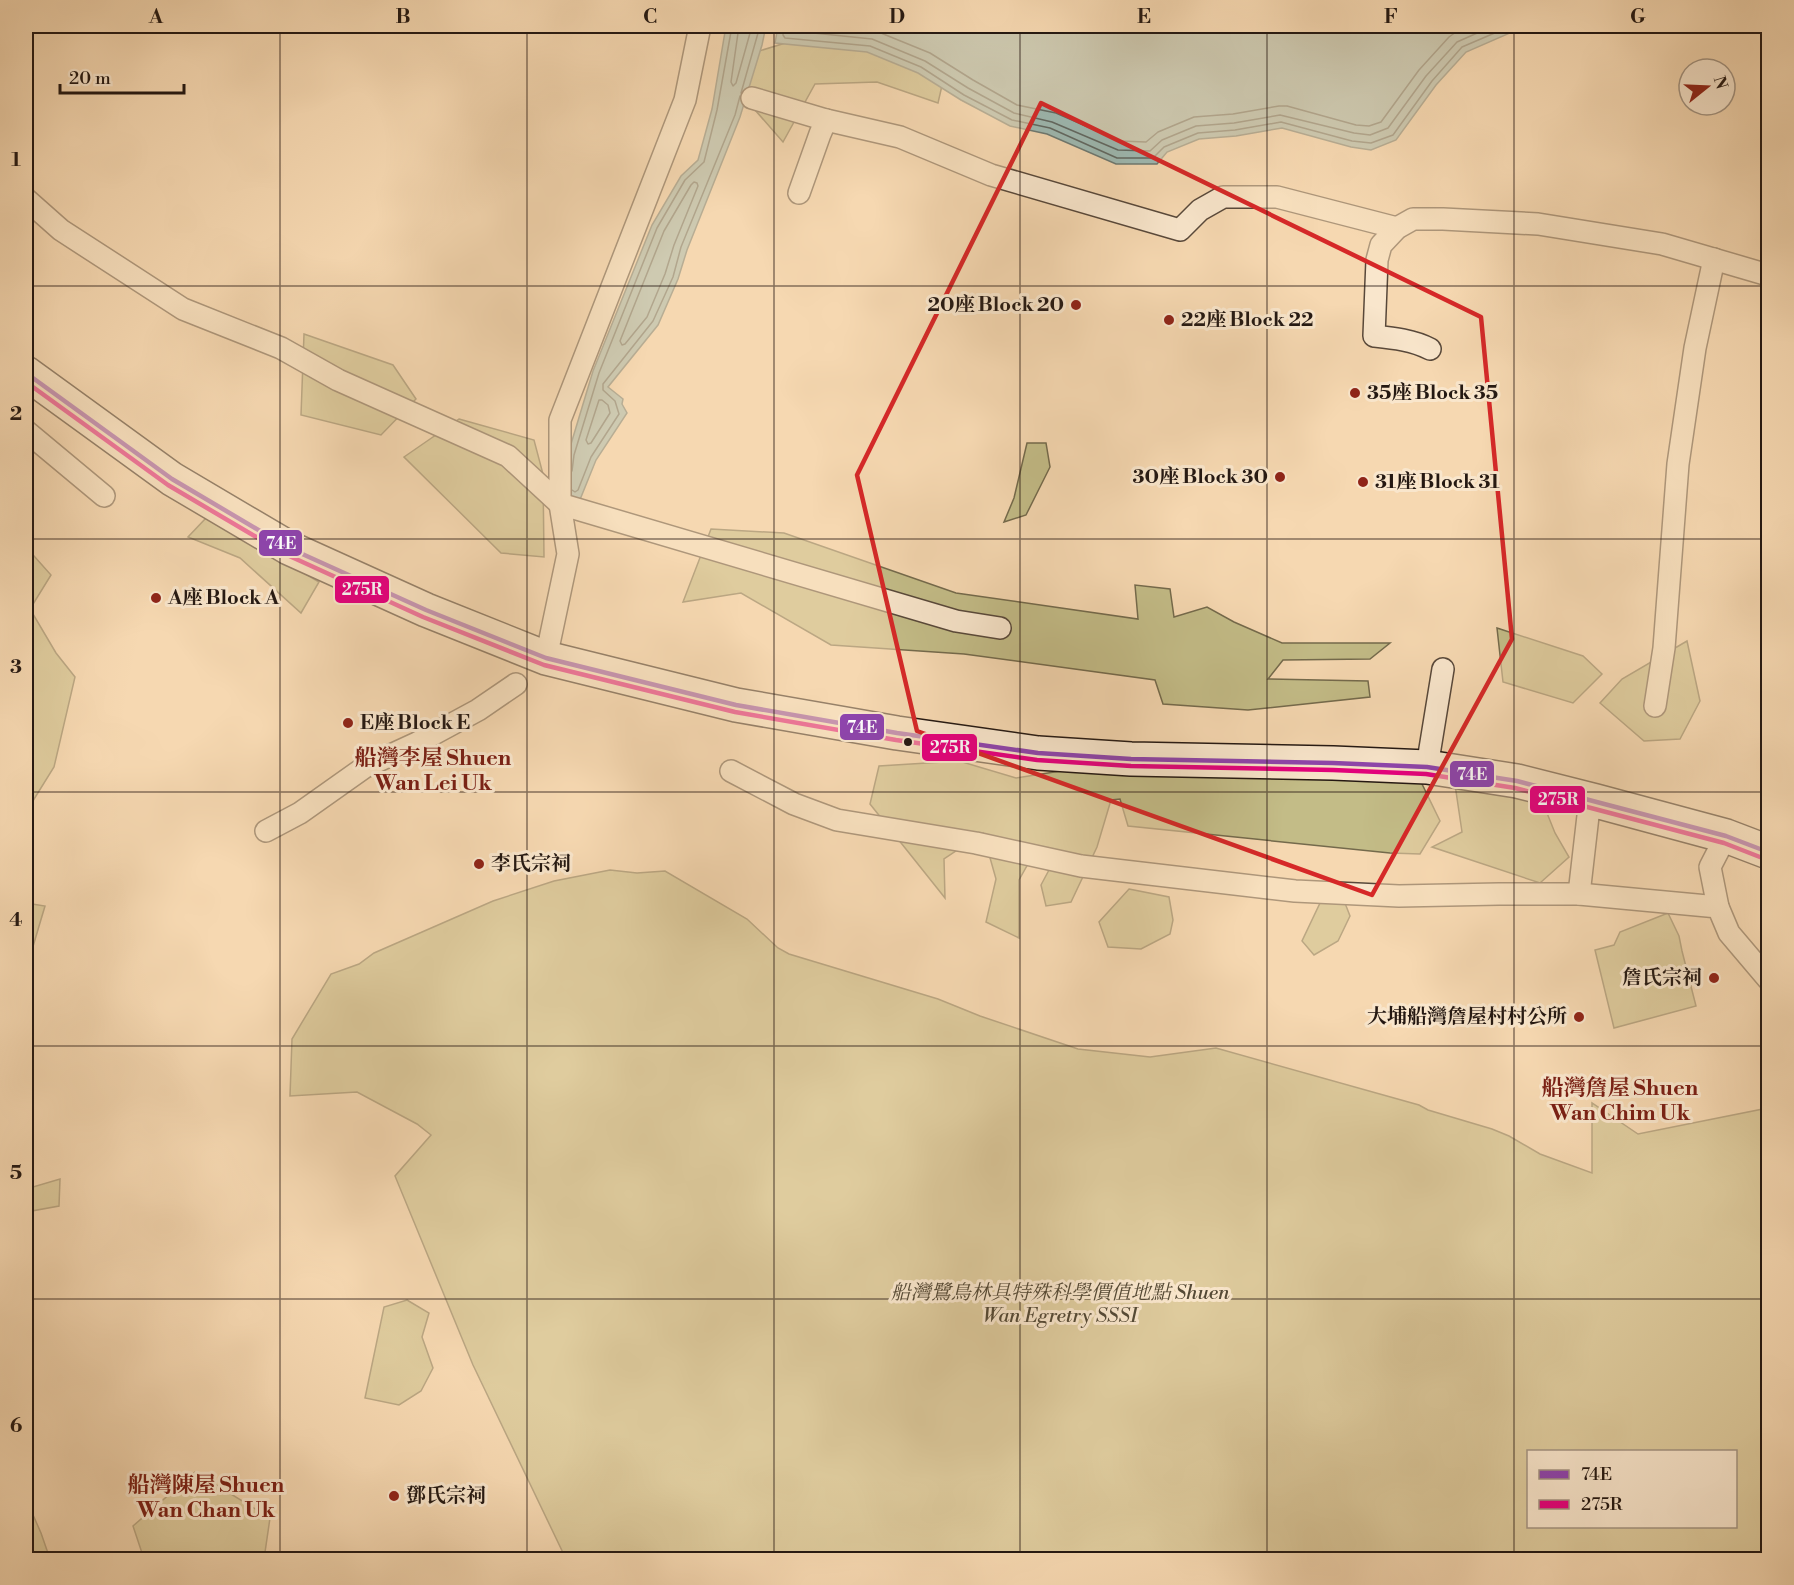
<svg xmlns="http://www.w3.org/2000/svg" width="1794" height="1585" font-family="'Libre Bodoni','Noto Serif TC',serif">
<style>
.green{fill:#c3bc87;stroke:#746a4c;stroke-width:1.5;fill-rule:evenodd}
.water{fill:#9db9b2;stroke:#6d7972;stroke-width:1.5}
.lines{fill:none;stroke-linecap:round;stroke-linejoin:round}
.shore{stroke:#606862;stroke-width:1.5}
.lane-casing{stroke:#58483a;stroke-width:24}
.secondary-casing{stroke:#241812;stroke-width:36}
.lane{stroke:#f9e6cc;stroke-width:21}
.secondary{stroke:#f9e6cc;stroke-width:33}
.bus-1-casing{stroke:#f9e6cc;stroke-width:9}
.bus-2-casing{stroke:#f9e6cc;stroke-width:9}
.bus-1{stroke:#8e44ad;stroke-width:4.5}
.bus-2{stroke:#e5007d;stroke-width:4.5}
.marked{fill:none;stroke:#d62828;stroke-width:4.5;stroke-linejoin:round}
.grid{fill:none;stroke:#241812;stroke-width:1.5;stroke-opacity:0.55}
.poi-dot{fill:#8f2418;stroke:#f9e6cc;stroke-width:2}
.bus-dot{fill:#241812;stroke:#f9e6cc;stroke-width:2}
.labels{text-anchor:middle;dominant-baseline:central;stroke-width:6;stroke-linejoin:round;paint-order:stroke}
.poi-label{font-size:20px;font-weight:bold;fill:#241812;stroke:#f9e6cc;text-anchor:start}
.park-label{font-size:20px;font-style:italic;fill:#544935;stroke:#f9e6cc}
.quarter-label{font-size:22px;font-weight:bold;fill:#7a1f14;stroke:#f9e6cc}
.line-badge{stroke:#f9e6cc;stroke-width:2}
.badge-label{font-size:16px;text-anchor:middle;font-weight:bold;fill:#fff}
.neatline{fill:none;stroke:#241812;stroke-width:2}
.grid-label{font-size:20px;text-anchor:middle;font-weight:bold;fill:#241812}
</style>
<rect width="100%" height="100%" fill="#f6d8b1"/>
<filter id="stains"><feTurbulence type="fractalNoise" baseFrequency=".00333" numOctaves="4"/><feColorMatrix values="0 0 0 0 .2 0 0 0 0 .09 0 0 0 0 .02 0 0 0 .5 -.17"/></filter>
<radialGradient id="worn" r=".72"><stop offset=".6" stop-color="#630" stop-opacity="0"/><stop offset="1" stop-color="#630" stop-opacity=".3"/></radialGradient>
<g class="green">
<polygon points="841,26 946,68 938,103 877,82 815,84 783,142 728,79 746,55"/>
<polygon points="304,334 393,365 416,399 381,435 301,415"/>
<polygon points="459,419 534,440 543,474 544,557 501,553 404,457"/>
<polygon points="1027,443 1046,443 1050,467 1026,515 1004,522 1014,498"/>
<polygon points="224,499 247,539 319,582 301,613 240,558 188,537"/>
<polygon points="711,529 784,533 956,593 1138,619 1135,585 1170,589 1174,617 1207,607 1234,622 1282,643 1390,643 1370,659 1283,660 1268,679 1368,681 1370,697 1248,710 1163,704 1155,680 964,654 831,645 741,593 683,602"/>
<polygon points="26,547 51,575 30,609 56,653 75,677 54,767 31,804 26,805"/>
<polygon points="1497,628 1583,656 1602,674 1573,703 1503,682"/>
<polygon points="1687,641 1700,701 1680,739 1644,741 1600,703 1622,679"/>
<polygon points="1201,749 1421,782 1440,821 1420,854 1390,853 1128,826 1120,799 1111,800 1097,847 1071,902 1046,906 1041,885 1058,853 1037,848 1019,880 1019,938 986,922 996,879 983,833 944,859 945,898 870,804 879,766 959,761 1016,778"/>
<polygon points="1453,771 1541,798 1555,833 1569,857 1540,883 1432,847 1462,832"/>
<path d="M610,870L637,873L665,871L747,919L778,948L789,954L938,999L980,1016L1078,1049L1150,1057L1216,1048L1419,1105L1428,1110L1492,1129L1509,1136L1540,1154L1592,1173V1103L1638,1134L1768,1108V1559H566L473,1365L395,1176L431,1135L417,1124L357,1092L290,1096L292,1039L331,974L359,964L374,953L493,901L554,881ZM1528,1452H1736V1526H1528Z"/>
<polygon points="1129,889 1169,897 1173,920 1170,934 1141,949 1108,947 1099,922"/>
<polygon points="1343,898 1350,916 1338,941 1314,955 1302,941 1321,901"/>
<polygon points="26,903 45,906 26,970"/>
<polygon points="1668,913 1679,936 1682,951 1696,1006 1614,1028 1595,950 1614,945 1620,932"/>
<polygon points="60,1179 59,1206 26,1212 26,1189"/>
<polygon points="407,1300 429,1313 422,1337 433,1368 421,1391 399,1405 365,1398 384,1307"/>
<polygon points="195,1472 270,1518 264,1559 144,1559 133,1526"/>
<polygon points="26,1499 41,1533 50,1559 26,1559"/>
</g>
<g class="water">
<polygon points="726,26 766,26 762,45 740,117 687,250 678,279 658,325 608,387 623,399 622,404 627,413 596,460 579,502 564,492 568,454 593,371 652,225 681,176 698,160 712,109"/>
<polygon points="778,26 1526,26 1466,52 1436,85 1396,140 1371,150 1351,147 1282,128 1236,136 1199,139 1167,152 1157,164 1116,164 1047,134 1010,126 961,100 918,73 867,52 775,43"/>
</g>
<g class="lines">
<g class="shore">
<polyline points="739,26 731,82 733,86 736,83 752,26"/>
<polyline points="784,26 783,35 785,38 870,46 921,67 964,95 1012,120 1050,128 1117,158 1153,158 1164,147 1198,133 1235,130 1281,122 1352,141 1371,143 1393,135 1432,81 1462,47 1511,26"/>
<polyline points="791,26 792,29 794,31 872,39 925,61 968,88 1014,113 1052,122 1118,150 1150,151 1162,140 1196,126 1234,123 1280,115 1354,133 1370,135 1388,128 1426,76 1457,42 1493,26"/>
<polyline points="827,26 876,31 930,53 973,80 1017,105 1056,113 1120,141 1146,142 1158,132 1194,117 1233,114 1279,106 1287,106 1356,125 1369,126 1381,122 1419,70 1449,37 1456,32 1470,26"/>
<polyline points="741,93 760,26"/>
<polygon points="694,182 697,183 698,186 674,245 665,274 647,317 625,344 622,345 620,341 664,231 691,185"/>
<polygon points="599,400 602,400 608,405 610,413 591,443 588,444 586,440"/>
<polyline points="572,471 574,455 599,373 657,228 685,180 704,162 717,110 732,26"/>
<polyline points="572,490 575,492 578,490 591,457 619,414 615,401 603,390 603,384 653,321 673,277 681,247 735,115 740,96"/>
</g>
<g class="lane-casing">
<g id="lane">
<polyline points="752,98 826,120 900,137 991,175 1180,230 1200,210 1223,197 1277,197 1397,228"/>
<polyline points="799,193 820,134 826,120"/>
<polyline points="26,199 61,230 183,309 281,348 338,380 508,456 560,504 956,621 1000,628"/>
<path d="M1430,349C1413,340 1393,338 1374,336L1377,260L1381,245L1397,228L1413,219H1443L1538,224L1662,244L1768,275"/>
<polyline points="26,431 104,496"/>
<polyline points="546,658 568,554 560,504 560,420 685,100 700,26"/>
<polyline points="1655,706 1664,648 1678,464 1695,348 1714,259"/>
<polyline points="1427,767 1443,669"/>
<polyline points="731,771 794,804 837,820 976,843 1081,866 1295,891 1399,896 1499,894 1579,894 1718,907 1729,933 1768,979"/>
<polyline points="266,831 300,813 365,767 417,743 478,710 516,684"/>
<polyline points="1579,894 1588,816 1596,801"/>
<polyline points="1718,907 1710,867 1726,836"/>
</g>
</g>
<g class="secondary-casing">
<polyline id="secondary" points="26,373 172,479 289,548 426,610 546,658 736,705 897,733 1038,753 1131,759 1333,763 1427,767 1453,771 1517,781 1596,801 1726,836 1768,852"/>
</g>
<use href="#lane" class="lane"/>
<use href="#secondary" class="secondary"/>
<g class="bus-1-casing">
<polyline id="bus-1" points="26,373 172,479 289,548 426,610 546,658 736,705 897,733 1038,753 1131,759 1333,763 1427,767 1517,781 1726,836 1768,852"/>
</g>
<g class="bus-2-casing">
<polyline id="bus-2" points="26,382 168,485 285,554 423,617 544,665 735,712 896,740 1037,760 1131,766 1333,770 1426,774 1515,788 1724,843 1765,859"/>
</g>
<use href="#bus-1" class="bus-1"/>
<use href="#bus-2" class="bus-2"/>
</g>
<path d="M0 0H1794V1585H0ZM1041,103L1481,317L1512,639L1372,895L917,731L857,475Z" fill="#f6d8b1" fill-opacity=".55" fill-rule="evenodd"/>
<path class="marked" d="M1041,103L1481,317L1512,639L1372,895L917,731L857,475Z"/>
<path class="grid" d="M280,26V1560M527,26V1560M774,26V1560M1020,26V1560M1267,26V1560M1514,26V1560M26,286H1768M26,539H1768M26,792H1768M26,1046H1768M26,1299H1768"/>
<g class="poi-dot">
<circle cx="1076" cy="305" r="6"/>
<circle cx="1169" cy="320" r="6"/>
<circle cx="1355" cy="393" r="6"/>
<circle cx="1280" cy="477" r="6"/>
<circle cx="1363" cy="482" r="6"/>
<circle cx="156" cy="598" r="6"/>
<circle cx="348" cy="723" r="6"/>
<circle cx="479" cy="864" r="6"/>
<circle cx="1714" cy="978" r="6"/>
<circle cx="1579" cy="1017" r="6"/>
<circle cx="394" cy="1496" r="6"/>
</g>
<circle class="bus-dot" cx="908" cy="742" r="5"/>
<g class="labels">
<g class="poi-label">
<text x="1064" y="305" text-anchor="end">20座 Block 20</text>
<text x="1181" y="320">22座 Block 22</text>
<text x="1367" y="393">35座 Block 35</text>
<text x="1268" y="477" text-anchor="end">30座 Block 30</text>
<text x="1375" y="482">31座 Block 31</text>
<text x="168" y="598">A座 Block A</text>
<text x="360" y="723">E座 Block E</text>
<text x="491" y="864">李氏宗祠</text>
<text x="1702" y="978" text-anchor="end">詹氏宗祠</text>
<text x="1567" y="1017" text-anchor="end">大埔船灣詹屋村村公所</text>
<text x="406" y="1496">鄧氏宗祠</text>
</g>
<g class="park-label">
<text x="1060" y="1293">船灣鷺鳥林具特殊科學價值地點 Shuen<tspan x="1060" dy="23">Wan Egretry SSSI</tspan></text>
</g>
<g class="quarter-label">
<text x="433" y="758">船灣李屋 Shuen<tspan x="433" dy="25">Wan Lei Uk</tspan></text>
<text x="1620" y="1088">船灣詹屋 Shuen<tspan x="1620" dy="25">Wan Chim Uk</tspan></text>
<text x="206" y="1485">船灣陳屋 Shuen<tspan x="206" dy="25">Wan Chan Uk</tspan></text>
</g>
</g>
<g class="line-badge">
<rect x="258" y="529" width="45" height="28" rx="6" fill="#8e44ad"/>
<rect x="334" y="575" width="56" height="29" rx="6" fill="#e5007d"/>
<rect x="839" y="713" width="46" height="28" rx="6" fill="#8e44ad"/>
<rect x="921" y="733" width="57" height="29" rx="6" fill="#e5007d"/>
<rect x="1449" y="760" width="46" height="28" rx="6" fill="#8e44ad"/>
<rect x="1529" y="785" width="57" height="29" rx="6" fill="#e5007d"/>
</g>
<g class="badge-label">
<text x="281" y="549">74E</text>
<text x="362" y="595">275R</text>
<text x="862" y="733">74E</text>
<text x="950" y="753">275R</text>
<text x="1472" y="780">74E</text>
<text x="1558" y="805">275R</text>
</g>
<rect width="1794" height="1585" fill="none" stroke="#f6d8b1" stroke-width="66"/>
<rect x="1527" y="1450" width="210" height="78" fill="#f9e6cc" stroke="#a49482" stroke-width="1.5"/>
<rect x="1539" y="1470" width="30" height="9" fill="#8e44ad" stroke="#a49482" stroke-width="1.5"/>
<text x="1581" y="1480" font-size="18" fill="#241812">74E</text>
<rect x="1539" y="1500" width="30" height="9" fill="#e5007d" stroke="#a49482" stroke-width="1.5"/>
<text x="1581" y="1510" font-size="18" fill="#241812">275R</text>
<g transform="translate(1707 87) rotate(72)"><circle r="28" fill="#f9e6cc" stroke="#a49482" stroke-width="1.5"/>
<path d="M0-4.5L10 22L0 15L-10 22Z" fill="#8f2418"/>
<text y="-9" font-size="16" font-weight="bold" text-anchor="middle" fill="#241812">N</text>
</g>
<path d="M60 84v9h124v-9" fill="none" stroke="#241812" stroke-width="3"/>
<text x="69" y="84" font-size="18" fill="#241812" stroke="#f9e6cc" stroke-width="4.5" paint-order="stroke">20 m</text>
<rect x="33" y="33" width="1728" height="1519" class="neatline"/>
<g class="grid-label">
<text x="156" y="23">A</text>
<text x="403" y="23">B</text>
<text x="650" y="23">C</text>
<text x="897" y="23">D</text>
<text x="1144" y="23">E</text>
<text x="1391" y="23">F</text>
<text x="1638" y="23">G</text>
<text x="16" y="166">1</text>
<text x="16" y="420">2</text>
<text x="16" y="673">3</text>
<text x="16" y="926">4</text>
<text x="16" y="1179">5</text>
<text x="16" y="1432">6</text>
</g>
<rect width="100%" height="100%" filter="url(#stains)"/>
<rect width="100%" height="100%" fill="url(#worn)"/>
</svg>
